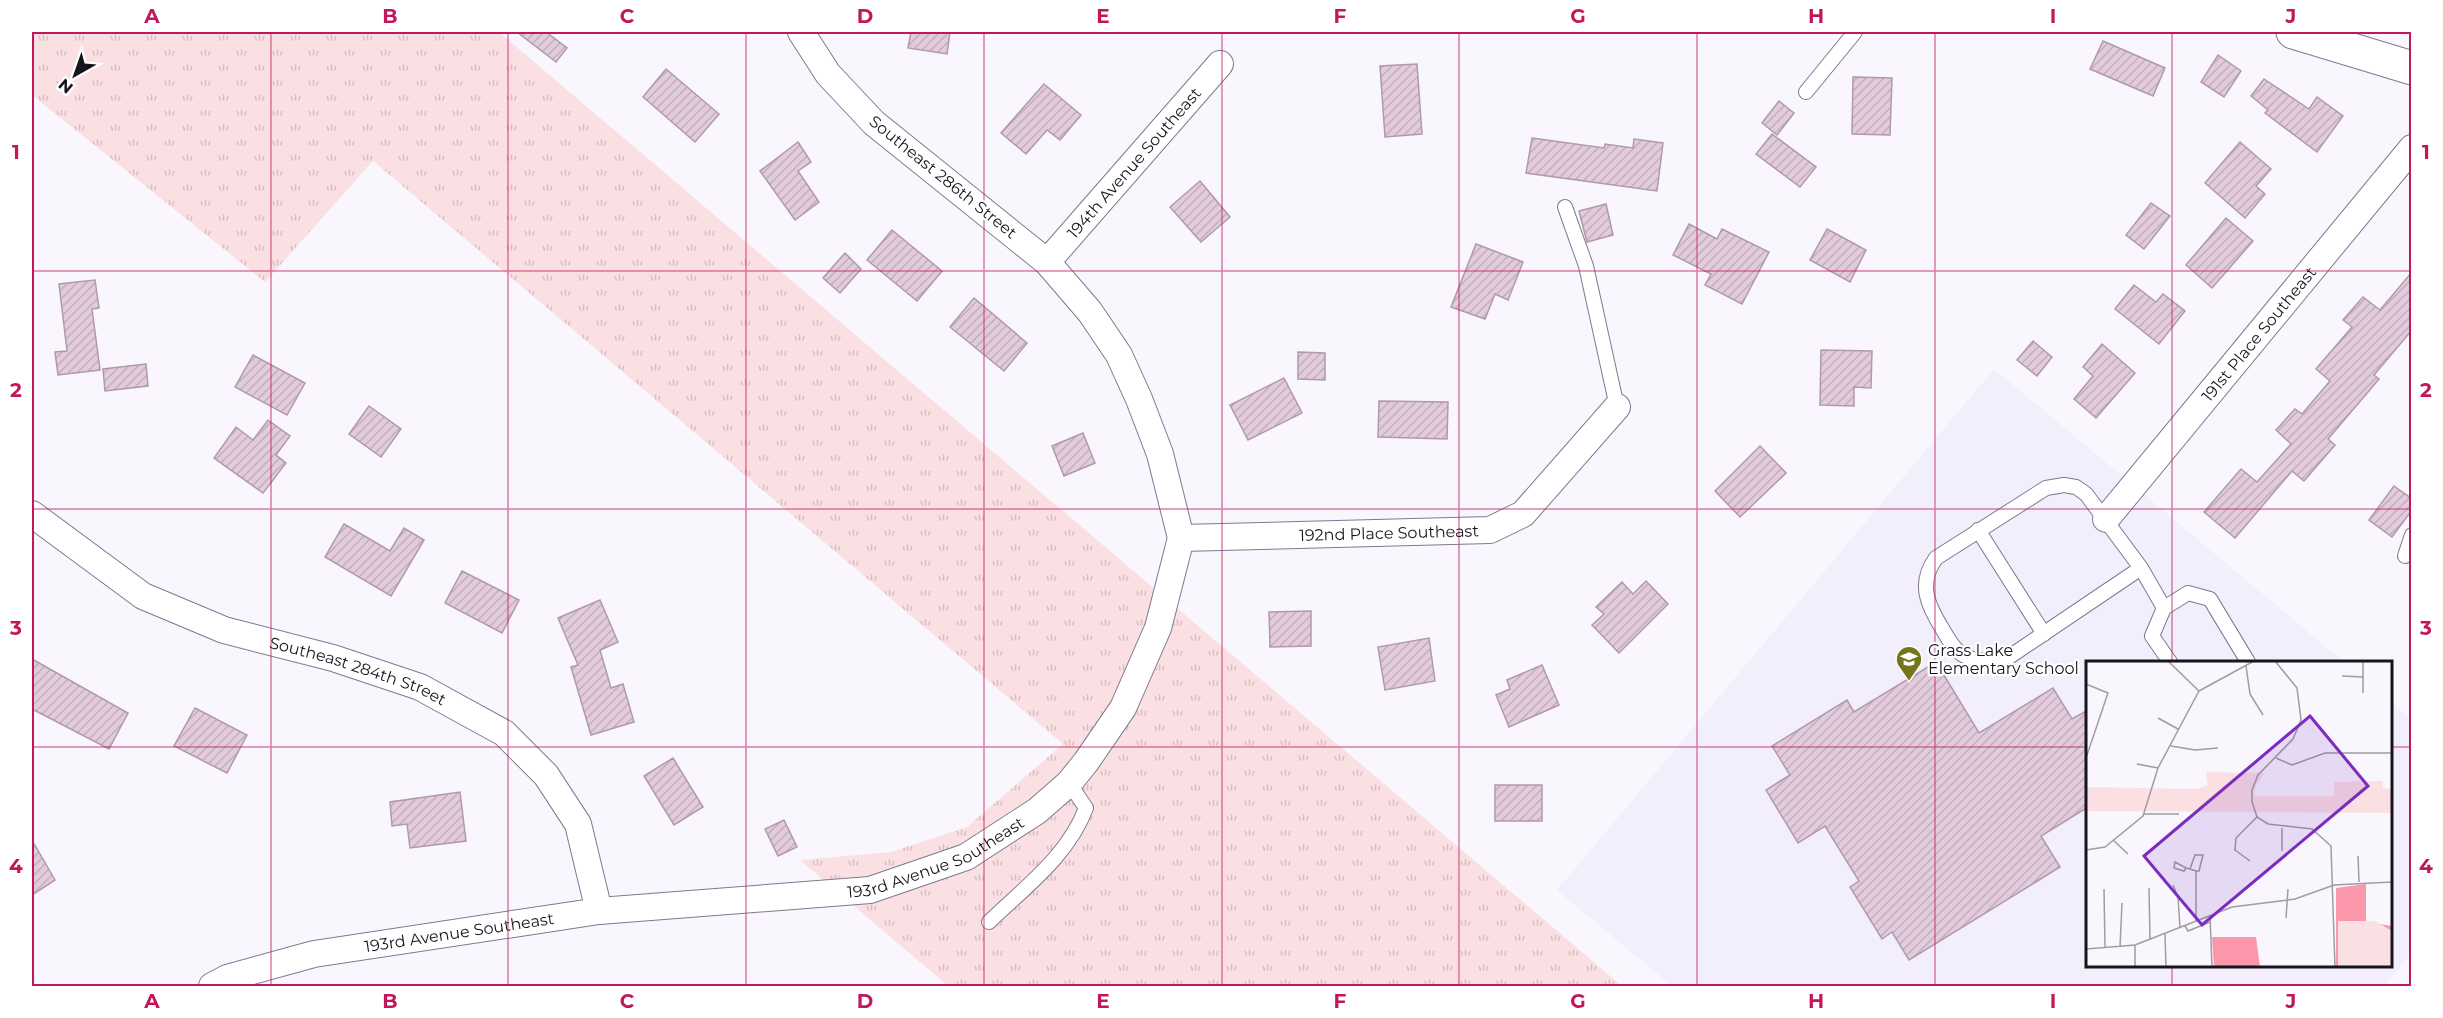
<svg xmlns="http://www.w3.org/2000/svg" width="2443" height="1018" font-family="Montserrat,sans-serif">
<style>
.built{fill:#f2eefc}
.grass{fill:url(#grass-tufts)}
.building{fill:url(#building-hatch);stroke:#b099ab;stroke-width:1.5}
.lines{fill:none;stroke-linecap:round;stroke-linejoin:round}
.lane-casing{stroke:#807890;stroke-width:16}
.street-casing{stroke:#807890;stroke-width:28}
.secondary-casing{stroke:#807890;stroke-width:35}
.lane{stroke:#fff;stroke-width:14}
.street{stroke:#fff;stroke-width:26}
.secondary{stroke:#fff;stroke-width:33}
.grid{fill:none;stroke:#c2185b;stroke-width:1.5;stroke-opacity:0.55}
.labels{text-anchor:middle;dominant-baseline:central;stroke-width:4.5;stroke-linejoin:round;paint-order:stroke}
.street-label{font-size:16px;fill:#17141d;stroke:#fff}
.poi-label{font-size:16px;fill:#17141d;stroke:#fff;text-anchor:start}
.inset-road{fill:none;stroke:#9f9ca3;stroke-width:1.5}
.view{fill:#7b2cbf;fill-opacity:0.15;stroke:#7b2cbf;stroke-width:3}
.inset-edge{fill:none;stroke:#17141d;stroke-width:3}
.neatline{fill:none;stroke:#c2185b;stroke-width:2}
.grid-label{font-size:20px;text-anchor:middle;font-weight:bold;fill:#c2185b}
</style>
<defs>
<pattern id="grass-tufts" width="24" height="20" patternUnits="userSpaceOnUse" patternTransform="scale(1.5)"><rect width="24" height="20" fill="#fbe0e3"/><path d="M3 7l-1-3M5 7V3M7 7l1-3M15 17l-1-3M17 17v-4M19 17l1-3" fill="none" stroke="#d6bfc2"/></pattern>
<pattern id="building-hatch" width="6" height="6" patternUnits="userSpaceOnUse" patternTransform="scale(1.5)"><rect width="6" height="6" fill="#e3cbde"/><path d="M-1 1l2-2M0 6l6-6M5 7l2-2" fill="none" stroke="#c2adbe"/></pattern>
</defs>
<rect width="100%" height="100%" fill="#f9f7fd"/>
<polygon class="built" points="1994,369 2344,662 2088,662 2088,966 2390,966 2391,702 2411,719 2411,954 2384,986 1672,986 1557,890"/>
<polygon class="grass" points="32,32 499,32 1622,986 948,986 800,860 891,852 967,827 1063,744 373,161 265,282 32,95"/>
<g class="building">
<polygon points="517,32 546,32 567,48 556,62"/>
<polygon points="911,32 950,32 947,54 908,48"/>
<polygon points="2103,41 2165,68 2153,96 2090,69"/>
<polygon points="2218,55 2241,71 2224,97 2201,82"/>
<polygon points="1417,64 1422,134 1385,137 1380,66"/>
<polygon points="666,69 719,114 695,142 643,97"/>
<polygon points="1853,77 1892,78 1890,135 1852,134"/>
<polygon points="2264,79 2309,109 2317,97 2343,116 2317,152 2265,113 2268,110 2251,96"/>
<polygon points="1044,84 1081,115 1060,140 1047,130 1026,154 1001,133"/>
<polygon points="1779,101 1794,113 1777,135 1762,123"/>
<polygon points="1772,134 1816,167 1800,187 1756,154"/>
<polygon points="1532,138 1604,148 1605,144 1633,148 1634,139 1663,143 1657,191 1526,173"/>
<polygon points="798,142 811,162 798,171 819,202 795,220 760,171"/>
<polygon points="2240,142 2271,169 2256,186 2265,194 2245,218 2205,183"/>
<polygon points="1200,181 1230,217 1201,242 1170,207"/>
<polygon points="2151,203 2170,216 2144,249 2126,235"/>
<polygon points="1606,204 1613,235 1587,242 1579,211"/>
<polygon points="2226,218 2253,241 2212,288 2186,265"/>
<polygon points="1689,224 1717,239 1722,229 1769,252 1742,304 1705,285 1711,274 1673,255"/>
<polygon points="1827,229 1866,250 1850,282 1810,260"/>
<polygon points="892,230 942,271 917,301 867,260"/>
<polygon points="1476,244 1523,262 1508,300 1495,294 1485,319 1451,307"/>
<polygon points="845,253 861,269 840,293 823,278"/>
<polygon points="2412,272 2412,330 2374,375 2379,379 2328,439 2335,445 2304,481 2292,471 2235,538 2204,512 2241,469 2257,482 2291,444 2276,430 2295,409 2302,414 2330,381 2316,369 2352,327 2343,320 2363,297 2380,310"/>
<polygon points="95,280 99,308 92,309 100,370 58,375 55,352 67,351 59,284"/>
<polygon points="2134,285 2156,302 2163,294 2185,311 2159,344 2115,309"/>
<polygon points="974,298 1027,343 1004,371 950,327"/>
<polygon points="2033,341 2052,357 2037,376 2017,360"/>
<polygon points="2102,344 2135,373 2096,418 2074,399 2093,376 2083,367"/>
<polygon points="1821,350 1872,351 1871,388 1854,387 1854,406 1820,405"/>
<polygon points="1298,352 1325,353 1325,380 1298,379"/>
<polygon points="253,355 305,383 287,415 235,387"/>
<polygon points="146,364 148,386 105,391 103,369"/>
<polygon points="1284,378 1302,413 1248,440 1230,405"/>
<polygon points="1379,401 1448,402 1447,439 1378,437"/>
<polygon points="369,406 401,429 381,457 349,434"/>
<polygon points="268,420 290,436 276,455 286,463 263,493 214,458 236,427 253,440"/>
<polygon points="1083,433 1095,463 1064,476 1052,446"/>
<polygon points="1760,446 1786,473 1740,517 1715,491"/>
<polygon points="2394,486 2412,499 2412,510 2392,537 2369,520"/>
<polygon points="344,524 390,551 404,528 424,540 391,596 325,557"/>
<polygon points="462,571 519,600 502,633 445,603"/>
<polygon points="1646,581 1668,604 1619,653 1592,625 1604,614 1596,607 1622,582 1633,594"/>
<polygon points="600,600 618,642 600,650 611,688 623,684 634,722 591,735 571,667 578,665 558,618"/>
<polygon points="1311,611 1311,646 1270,647 1269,612"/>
<polygon points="1429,638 1435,681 1385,690 1378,647"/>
<polygon points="32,659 128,713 109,749 32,709"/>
<polygon points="1936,662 1979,733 2053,688 2072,719 2088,710 2088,807 2041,836 2060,867 1909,960 1892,932 1882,939 1850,887 1859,881 1825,826 1798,843 1766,790 1790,775 1772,746 1847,700 1854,712"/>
<polygon points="1542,665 1559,705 1509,727 1496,695 1510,689 1507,680"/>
<polygon points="195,708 247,735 227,773 174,746"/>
<polygon points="673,758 703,807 674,825 644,776"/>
<rect x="1495" y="785" width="47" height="36"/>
<polygon points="460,792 466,841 410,848 407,824 392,826 390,802"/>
<polygon points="784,820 797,847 778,856 765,829"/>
<polygon points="32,840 55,880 32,895"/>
</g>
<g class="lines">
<g class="lane-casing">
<g id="lane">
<polyline points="1806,92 1855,32"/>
<polyline points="1565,207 1586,266 1617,407"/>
<polyline points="1978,530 2044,634"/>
<polyline points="2405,556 2412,535"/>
<path d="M2141,568L2009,657C1995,661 1977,663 1963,655C1954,650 1949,640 1943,630C1928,606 1917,584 1936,558L2046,488L2064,485L2076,487L2086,494L2141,568L2164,608"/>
<polyline points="2170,662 2152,636 2164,608 2188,593 2210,599 2248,662"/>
<path d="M989,922C1025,887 1068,856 1086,808L1069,783"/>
</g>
</g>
<g class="street-casing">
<g id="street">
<path id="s1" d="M1047,262L1220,64"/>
<path id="s2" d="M32,514L143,596L224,630L333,658L420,687L504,733L546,775L578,824L599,911"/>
<path id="s3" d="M2106,519L2412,148"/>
<path id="s4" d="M1181,538L1490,530L1523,514L1617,407"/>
<path id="s5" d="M212,986L227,978L314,954L599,911L870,890L966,857L1037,811L1069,783L1086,762L1123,708L1158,628L1181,538L1160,454L1139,399L1119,355L1090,312L1047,262L874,123L828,74L801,32"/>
</g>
</g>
<g class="secondary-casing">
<polyline id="secondary" points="2293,32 2412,68"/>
</g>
<use href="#lane" class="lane"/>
<use href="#street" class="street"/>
<use href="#secondary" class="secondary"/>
</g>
<path class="grid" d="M271,32V986M508,32V986M746,32V986M984,32V986M1222,32V986M1459,32V986M1697,32V986M1935,32V986M2172,32V662M32,271H2412M32,509H2412M32,747H2088M2390,747H2412M2172,966V986"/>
<defs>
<g id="school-pin" transform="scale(1.35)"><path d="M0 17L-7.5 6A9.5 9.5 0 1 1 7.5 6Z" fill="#75761c" stroke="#fff"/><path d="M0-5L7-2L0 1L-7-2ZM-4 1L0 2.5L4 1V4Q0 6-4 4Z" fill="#fff"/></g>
</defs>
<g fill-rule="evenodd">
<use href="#school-pin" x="1909" y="659"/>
</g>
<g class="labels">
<g class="street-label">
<text stroke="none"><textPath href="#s1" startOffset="132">194th Avenue Southeast</textPath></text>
<text transform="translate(943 177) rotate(39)">Southeast 286th Street</text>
<text stroke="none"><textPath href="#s3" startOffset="240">191st Place Southeast</textPath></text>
<text stroke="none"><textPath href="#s4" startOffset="208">192nd Place Southeast</textPath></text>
<text stroke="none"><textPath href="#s2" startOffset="366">Southeast 284th Street</textPath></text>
<text stroke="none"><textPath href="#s5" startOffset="740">193rd Avenue Southeast</textPath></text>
<text stroke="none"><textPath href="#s5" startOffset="254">193rd Avenue Southeast</textPath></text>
</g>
<g class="poi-label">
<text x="1928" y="650">Grass Lake<tspan x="1928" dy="18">Elementary School</tspan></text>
</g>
</g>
<g transform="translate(2086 661)">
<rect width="306" height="306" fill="#f9f7fd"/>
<path d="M120,111L179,112L170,124L168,135H248V121L297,120V127L306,128V152L0,150V126L111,128L122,124Z" fill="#fbe0e3"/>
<path d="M280,223V261L306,265V306H250V227ZM126,276H170L174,306H128Z" fill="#fa97aa"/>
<path d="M252,260H289L306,270V306H252Z" fill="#fbe0e3"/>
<path class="inset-road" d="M82,0L113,30M189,0L211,27L215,59L207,78L172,114L166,129V141L171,156L182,163L226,168L245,185L249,306M277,0V32M160,5L164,33L177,54M256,15L277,16M0,23L22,32L0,97M113,30L168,0M72,57L92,68M85,85L109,89L132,87M190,97L206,104L239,92H306M51,103L72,107M58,153H93M27,179L42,193M0,189L19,186L57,155L72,107L113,30M196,190V167M272,195L273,221M164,200L149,189L150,177L171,156M100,207L98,210L88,207L89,201L100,207L104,208L110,210H113L117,194H109L104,208M110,210V260M87,224L92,236L94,267M63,227L64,279M18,228L19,287M124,254L126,306M200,257L202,228M99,265L102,270L124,261M79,273L80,306M49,284V306M34,286L36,242M0,288L49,284L146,246L209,238L248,224L306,221"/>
<path class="view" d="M224,55L282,125L116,264L58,195Z"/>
<rect width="306" height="306" class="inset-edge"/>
</g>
<rect width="2443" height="1018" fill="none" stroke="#ffffff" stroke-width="66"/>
<g transform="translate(75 75) rotate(220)" stroke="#ffffff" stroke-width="4.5" paint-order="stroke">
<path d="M0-4.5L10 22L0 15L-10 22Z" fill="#17141d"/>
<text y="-9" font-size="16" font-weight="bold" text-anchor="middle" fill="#17141d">N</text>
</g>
<rect x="33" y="33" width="2377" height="952" class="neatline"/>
<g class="grid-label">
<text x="152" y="23">A</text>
<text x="390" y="23">B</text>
<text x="627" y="23">C</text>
<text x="865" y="23">D</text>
<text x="1103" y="23">E</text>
<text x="1340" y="23">F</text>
<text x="1578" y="23">G</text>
<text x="1816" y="23">H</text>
<text x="2053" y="23">I</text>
<text x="2291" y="23">J</text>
<text x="16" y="159">1</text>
<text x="2426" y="159">1</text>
<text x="16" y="397">2</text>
<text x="2426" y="397">2</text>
<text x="16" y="635">3</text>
<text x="2426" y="635">3</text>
<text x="16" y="873">4</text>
<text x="2426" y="873">4</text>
<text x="152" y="1008">A</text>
<text x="390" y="1008">B</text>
<text x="627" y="1008">C</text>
<text x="865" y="1008">D</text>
<text x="1103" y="1008">E</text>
<text x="1340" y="1008">F</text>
<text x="1578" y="1008">G</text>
<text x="1816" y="1008">H</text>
<text x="2053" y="1008">I</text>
<text x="2291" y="1008">J</text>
</g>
</svg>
